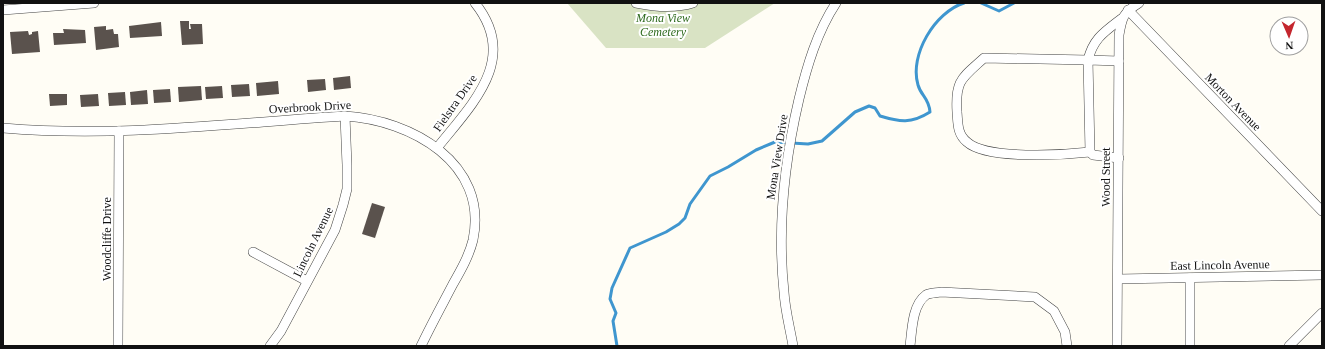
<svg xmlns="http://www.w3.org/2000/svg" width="1325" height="349" font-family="Georgia,serif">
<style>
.cemetery{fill:#d9e3c4}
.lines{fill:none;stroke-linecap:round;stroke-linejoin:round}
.stream{stroke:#3f96cf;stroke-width:3}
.building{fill:#5a524d}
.minor-casing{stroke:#444;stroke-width:10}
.minor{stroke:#fff;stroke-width:9}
.labels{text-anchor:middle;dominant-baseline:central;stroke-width:4;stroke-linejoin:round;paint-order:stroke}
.park-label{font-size:12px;font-style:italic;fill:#2f6b1f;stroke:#fff}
.street-label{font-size:12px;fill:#111;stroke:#fff}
</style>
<rect width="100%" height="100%" fill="#fffdf5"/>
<polygon class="cemetery" points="567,3 775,3 705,48 606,48"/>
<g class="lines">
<g class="stream">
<polyline points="981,3 999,11 1014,3"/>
<path d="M617,346L613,321L616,313L610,299L612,288L630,248L666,232L679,224L685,218L690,204L710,176L728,167L756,150L775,142L808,144L822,141L855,112L869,106L875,108L880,116C900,122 911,124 930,112C929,98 921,96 918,85C909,55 935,12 964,3"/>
</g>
</g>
<g class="building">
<polygon points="180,21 189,21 189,29 191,29 190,24 202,24 203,44 182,45"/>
<polygon points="161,22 162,36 130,38 129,26"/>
<polygon points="106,26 106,30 113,29 114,34 118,34 119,47 96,50 94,27"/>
<polygon points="63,29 85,30 86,43 54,45 53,33 64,33"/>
<polygon points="28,31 29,35 32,34 32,32 38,31 40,52 12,54 10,32"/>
<polygon points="350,76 351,88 334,90 333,78"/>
<polygon points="325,79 326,90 308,92 307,80"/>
<polygon points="278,81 279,94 257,96 256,83"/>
<polygon points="249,84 250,96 232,97 231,85"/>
<polygon points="201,86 202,100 179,102 178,87"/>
<polygon points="222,86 223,98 206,99 205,87"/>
<polygon points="170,89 171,102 154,103 153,90"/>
<polygon points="147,90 148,104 131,105 130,92"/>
<polygon points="125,92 126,105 109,106 108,93"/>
<polygon points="49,94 67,94 67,105 50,106"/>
<polygon points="98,94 99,106 81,107 80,95"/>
<polygon points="372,203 385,207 375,238 362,234"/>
</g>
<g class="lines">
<g class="minor-casing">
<g id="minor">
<path d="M636,3C655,7 674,9 693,3"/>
<polyline points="3,10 94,3"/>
<polyline points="1128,10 1322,211"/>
<path d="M3,128C117,138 232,123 345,116C411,120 489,163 473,240C469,256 461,270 453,284C442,305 431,325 421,346"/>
<path d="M437,148C472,104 520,59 475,3"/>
<path d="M1090,152C1063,155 987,160 967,142C957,134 958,123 957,112C955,80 962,78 984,58L1088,60C1093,39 1104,32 1121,19"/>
<polyline points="1119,158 1093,155 1090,152 1088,60 1119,61"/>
<polyline points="253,252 307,281"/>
<polyline points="1118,279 1322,275"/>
<polyline points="118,346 119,131"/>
<polyline points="270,346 281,331 335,230 343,205 347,189 347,165 345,116"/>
<path d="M793,346C790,328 785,310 784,292C777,226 784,163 799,99C807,66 817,32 836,3"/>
<path d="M910,346C912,331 912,305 926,295C929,293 937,293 941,292L1035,297L1054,311L1065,332L1067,346"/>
<path d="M1117,346L1119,35C1122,17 1123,13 1139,3"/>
<polyline points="1190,346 1190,278"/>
<polyline points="1289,346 1322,313"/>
</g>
</g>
<use href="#minor" class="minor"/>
</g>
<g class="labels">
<g class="park-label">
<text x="663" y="18">Mona View<tspan x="663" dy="14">Cemetery</tspan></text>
</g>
<g class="street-label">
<text transform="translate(1233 102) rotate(46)">Morton Avenue</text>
<text transform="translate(455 103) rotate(-55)">Fielstra Drive</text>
<text transform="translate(310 107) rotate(-3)">Overbrook Drive</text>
<text transform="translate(777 157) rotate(-81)">Mona View Drive</text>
<text transform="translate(1106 177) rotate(-90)">Wood Street</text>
<text transform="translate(107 239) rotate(-90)">Woodcliffe Drive</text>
<text transform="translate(313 242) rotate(-64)">Lincoln Avenue</text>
<text transform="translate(1220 265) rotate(-1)">East Lincoln Avenue</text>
</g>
</g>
<rect width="1325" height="349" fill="none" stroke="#111111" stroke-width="8"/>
<g transform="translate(1289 36) rotate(178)"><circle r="19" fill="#ffffff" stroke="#a0a0a0"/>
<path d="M0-3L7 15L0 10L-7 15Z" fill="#c4262e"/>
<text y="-6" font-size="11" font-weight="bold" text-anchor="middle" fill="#111111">N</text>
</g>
</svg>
